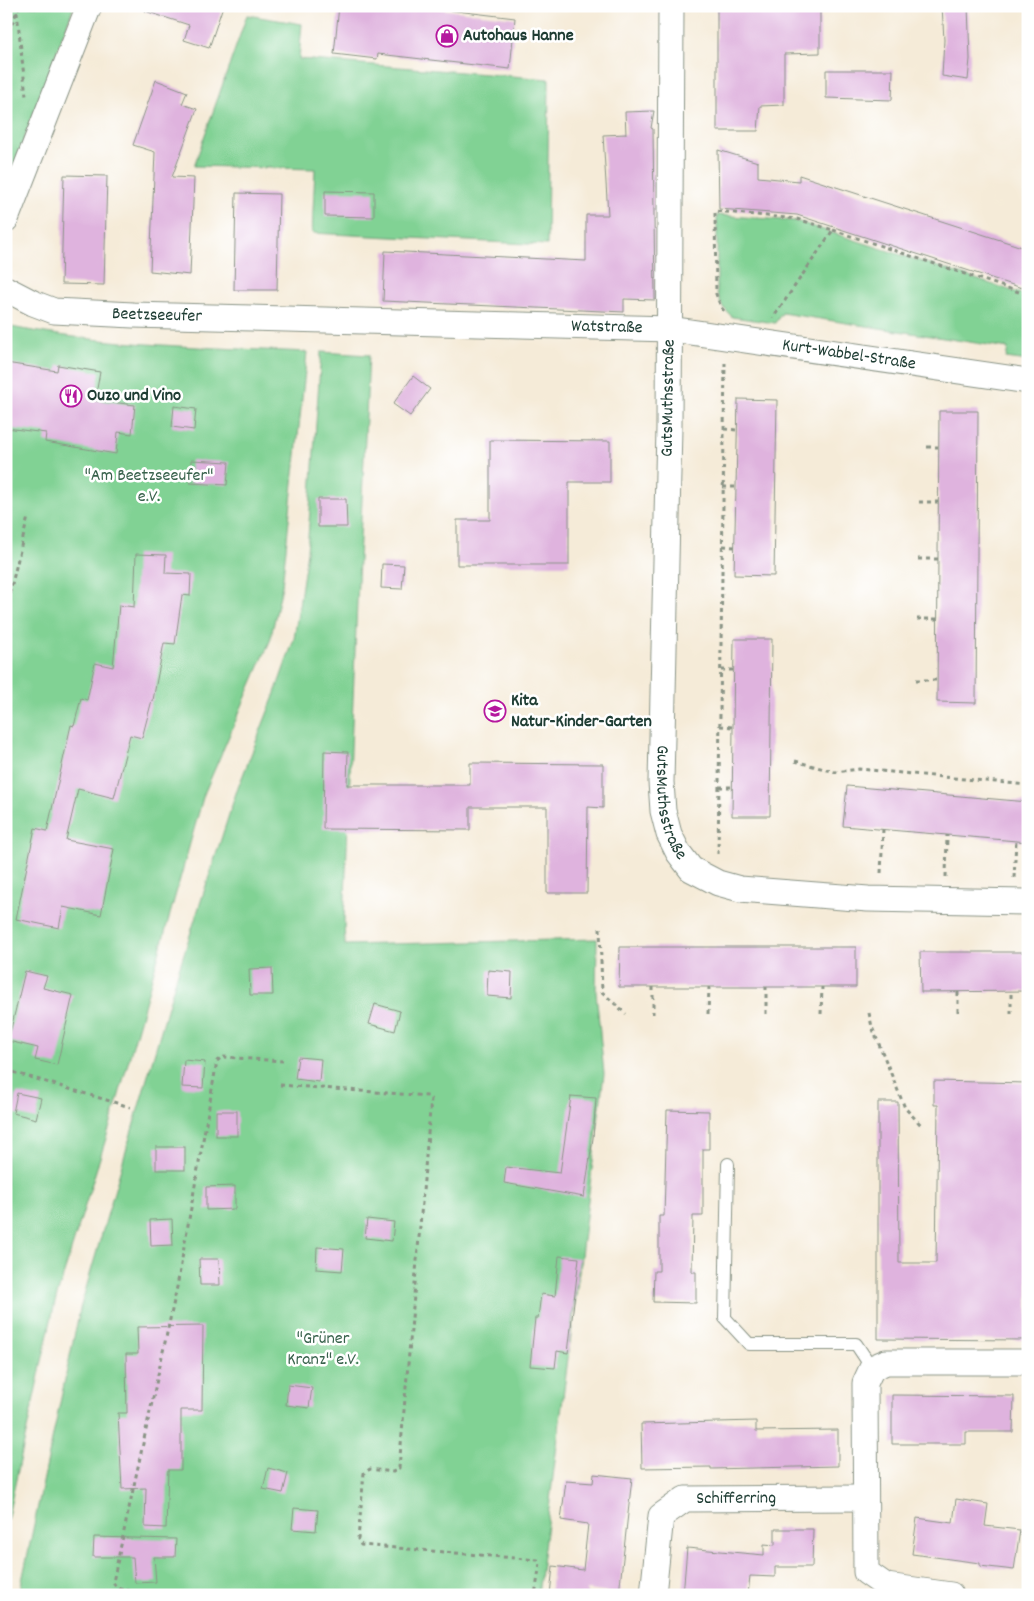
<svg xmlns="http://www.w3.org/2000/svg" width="1034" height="1601" font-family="Dekko,sans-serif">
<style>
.green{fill:#81d294;stroke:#508864}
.building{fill:#dfb3de}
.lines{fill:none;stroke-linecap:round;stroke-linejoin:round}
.lane-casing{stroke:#8a9486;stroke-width:14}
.street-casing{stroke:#8a9486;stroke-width:27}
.path{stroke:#8a9486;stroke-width:3;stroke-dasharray:4 4;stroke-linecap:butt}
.lane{stroke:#fff;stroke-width:12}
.street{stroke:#fff;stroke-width:25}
.labels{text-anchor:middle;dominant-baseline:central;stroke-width:5;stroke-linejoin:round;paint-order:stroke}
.poi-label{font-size:18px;font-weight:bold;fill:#1f3d34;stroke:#fff;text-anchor:start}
.street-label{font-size:18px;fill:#1f3d34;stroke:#fff}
.park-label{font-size:18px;fill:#38624c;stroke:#fff}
</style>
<rect width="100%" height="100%" fill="#fff"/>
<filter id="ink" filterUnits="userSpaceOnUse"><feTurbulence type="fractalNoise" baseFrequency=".02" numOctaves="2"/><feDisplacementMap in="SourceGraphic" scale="10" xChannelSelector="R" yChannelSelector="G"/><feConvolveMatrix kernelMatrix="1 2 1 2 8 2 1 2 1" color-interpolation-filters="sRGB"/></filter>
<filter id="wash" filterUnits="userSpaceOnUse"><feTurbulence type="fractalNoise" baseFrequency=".0096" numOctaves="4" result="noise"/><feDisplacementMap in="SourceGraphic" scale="20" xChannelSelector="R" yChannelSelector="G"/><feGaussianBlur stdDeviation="1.12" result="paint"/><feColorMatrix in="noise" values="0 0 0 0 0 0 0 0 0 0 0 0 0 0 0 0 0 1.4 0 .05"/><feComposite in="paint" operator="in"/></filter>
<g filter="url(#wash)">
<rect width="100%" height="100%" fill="#f5ebd8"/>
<g class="green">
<polygon points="6,6 74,6 6,187"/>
<polygon points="247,15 302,24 299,59 549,79 547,245 312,233 315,169 194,166"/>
<polygon points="717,215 796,221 1028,296 1028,361 1006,358 1008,348 782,313 775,323 732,317 722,306 717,293"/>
<path d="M6,326C105,346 207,347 307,352L282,586L270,641L204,794L113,1116L55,1302L6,1525Z"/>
<polygon points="321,352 369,355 357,602 344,921 345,945 597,939 596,992 604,1074 538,1595 19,1595 80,1309 178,972 236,793 274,696 294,639 307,552"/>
</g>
<g id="blocks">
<g class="building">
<polygon points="146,6 223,6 209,48 184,40 189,25 145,11"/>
<polygon points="339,6 414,6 515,18 510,69 378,54 377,59 334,54"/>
<polygon points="717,6 820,6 820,53 784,54 784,105 760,106 758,131 717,131"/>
<polygon points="942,6 968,6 970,59 968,80 942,76 944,40"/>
<polygon points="826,70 893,70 892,100 826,98"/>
<polygon points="156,80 187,92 182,104 197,109 172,177 194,178 190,275 150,271 155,152 133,145"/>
<polygon points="654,111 651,128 653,129 655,300 624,299 624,312 383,301 385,251 586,261 586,215 608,215 603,135 626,134 625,112"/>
<polygon points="718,150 758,162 758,177 799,181 799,175 1028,249 1028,271 1022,288 797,215 719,209"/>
<polygon points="64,175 107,176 104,285 61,284"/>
<polygon points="325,191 374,192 374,217 325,216"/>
<polygon points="236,193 279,194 277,290 234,290"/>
<polygon points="6,363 57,371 58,365 100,372 95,400 135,405 132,434 118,432 116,454 45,442 46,433 6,428"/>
<polygon points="413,376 430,389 410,416 393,404"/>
<polygon points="738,399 777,400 774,576 734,575"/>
<polygon points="174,406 196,409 194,430 172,427"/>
<polygon points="939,411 978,411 976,703 937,702"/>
<polygon points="490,440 610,441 610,482 569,482 569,565 457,565 457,520 490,520"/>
<polygon points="191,460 229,462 227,485 190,483"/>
<polygon points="318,499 346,499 347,527 318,527"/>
<polygon points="136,554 166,555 165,573 191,574 190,596 182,595 175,644 164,643 153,700 152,700 142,738 130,735 114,798 78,789 66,840 114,849 101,915 63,907 59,928 16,919 35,828 47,831 71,725 74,726 81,698 87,700 95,663 113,667 119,605 134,607"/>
<polygon points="382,564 404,565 402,589 381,588"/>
<polygon points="734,639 772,639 770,816 732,816"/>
<polygon points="324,751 348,752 347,785 470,785 470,763 603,764 603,808 588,807 587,893 547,893 547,807 470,807 470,830 323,829"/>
<polygon points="847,786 1028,802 1028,842 843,826"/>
<polygon points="620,947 856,947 856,987 619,987"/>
<polygon points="920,952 1028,952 1028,991 921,992"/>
<polygon points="272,968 273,995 250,995 249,969"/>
<polygon points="488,970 512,972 511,998 487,996"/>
<polygon points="25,971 47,976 43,988 73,995 57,1065 35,1060 38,1048 8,1041"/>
<polygon points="375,1004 400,1011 395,1031 369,1024"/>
<polygon points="298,1057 321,1059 319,1082 295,1079"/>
<polygon points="184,1060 205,1062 203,1088 182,1087"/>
<polygon points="934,1081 1028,1083 1028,1340 878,1339 878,1102 898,1102 899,1263 936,1263 938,1105 934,1105"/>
<polygon points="17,1093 41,1098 36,1119 13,1113"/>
<polygon points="571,1096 596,1098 593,1138 584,1197 504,1183 506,1167 560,1173"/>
<polygon points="667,1110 709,1111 709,1149 703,1149 703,1216 693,1216 692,1272 696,1272 696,1303 653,1302 654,1271 659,1271 659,1216 664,1216"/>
<rect x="216" y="1111" width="21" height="25"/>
<rect x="156" y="1147" width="29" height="23"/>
<polygon points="235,1186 235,1209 206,1210 206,1187"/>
<polygon points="172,1219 173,1245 151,1246 150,1220"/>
<polygon points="367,1219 394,1222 392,1241 365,1238"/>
<polygon points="317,1247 344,1249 342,1271 316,1269"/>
<polygon points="559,1256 579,1258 568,1353 557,1351 555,1368 530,1366 535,1318 538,1318 541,1294 555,1296"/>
<polygon points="199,1259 219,1259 220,1285 200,1285"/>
<polygon points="203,1326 202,1410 181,1410 181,1470 168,1470 166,1528 145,1527 146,1488 122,1489 118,1413 127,1413 126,1354 138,1354 137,1327"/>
<polygon points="288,1385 312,1388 309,1408 286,1405"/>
<polygon points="892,1395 1014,1396 1013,1432 966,1432 966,1444 892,1444"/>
<polygon points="756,1421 756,1431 838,1430 838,1466 711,1469 711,1467 642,1468 641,1424"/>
<polygon points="268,1468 288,1473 283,1493 263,1489"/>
<polygon points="594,1474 632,1478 619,1594 587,1590 587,1595 550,1595 553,1566 583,1570 588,1524 561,1520 566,1481 593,1483"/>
<polygon points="956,1499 988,1504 985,1526 1020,1530 1014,1570 980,1566 980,1563 912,1554 917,1518 953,1523"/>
<polygon points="294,1508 318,1510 316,1531 292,1529"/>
<polygon points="775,1529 813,1529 812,1567 775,1567 775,1577 750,1576 748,1595 683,1595 687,1548 764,1555 764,1544 775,1545"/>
<polygon points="94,1537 176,1539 175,1557 154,1557 156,1582 135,1583 133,1557 93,1557"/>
</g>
</g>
</g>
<g filter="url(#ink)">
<use href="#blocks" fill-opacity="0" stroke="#8a9486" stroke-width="1"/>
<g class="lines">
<g class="lane-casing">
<polyline id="lane" points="728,1164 725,1318 749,1344 856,1344 872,1368"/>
</g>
<g class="street-casing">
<g id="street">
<path id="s1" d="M671,6L669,428L661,782L663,811L669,834L678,852L691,869L718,883L740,889L868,899L1028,902"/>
<polyline points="6,219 89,6"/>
<path id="s2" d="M6,289L33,303L54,311L133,315L670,329L1028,381"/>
<path id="s3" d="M653,1595L661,1516L685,1499L865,1498"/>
<polyline points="951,1595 886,1586 866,1572 865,1383 872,1368 886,1362 1028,1362"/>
</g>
</g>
<g class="path">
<polyline points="17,12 26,96"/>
<polyline points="6,39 19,6"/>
<polyline points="833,230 1028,295"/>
<polyline points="724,311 721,307 716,294 715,211 797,219 833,230 773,318"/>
<polyline points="724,429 737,430"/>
<polyline points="927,447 938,447"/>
<polyline points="723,487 736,487"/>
<polyline points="919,502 938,502"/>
<polyline points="723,546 735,547"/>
<polyline points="918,559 938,559"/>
<polyline points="6,609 28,517"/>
<polyline points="917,619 937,619"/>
<polyline points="721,670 733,670"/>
<polyline points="916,680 937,680"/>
<polyline points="720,726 733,727"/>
<polyline points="795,761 835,772 859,769 1028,785"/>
<polyline points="719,787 732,787"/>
<polyline points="718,854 725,363"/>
<polyline points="881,873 883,829"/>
<polyline points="946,877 947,835"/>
<polyline points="1014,878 1016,841"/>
<polyline points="600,928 602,992 626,1014"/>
<polyline points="653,987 653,1014"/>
<polyline points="958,992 958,1014"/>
<polyline points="869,1013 872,1027 905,1108 922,1126"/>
<polyline points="708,1014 709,987"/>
<polyline points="766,1014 766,987"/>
<polyline points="821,1014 822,987"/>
<polyline points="1011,1014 1011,991"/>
<polyline points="6,1070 130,1107"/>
<polyline points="280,1085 428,1096 431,1099 399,1468 393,1472 370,1469 364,1473 358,1539 361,1545 538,1560 540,1563 535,1595"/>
<polyline points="146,1595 116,1587 113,1582 177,1287 217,1061 222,1057 283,1061"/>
</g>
<use href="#lane" class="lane"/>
<use href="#street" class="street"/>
</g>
</g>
<defs>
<g id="shop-ring" transform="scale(1.125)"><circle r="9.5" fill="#fff" stroke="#b5179e" stroke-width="1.5"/><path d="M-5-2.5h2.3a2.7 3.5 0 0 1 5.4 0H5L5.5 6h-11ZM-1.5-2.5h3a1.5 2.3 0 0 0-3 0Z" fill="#b5179e"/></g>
<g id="restaurant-ring" transform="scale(1.125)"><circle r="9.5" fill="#fff" stroke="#b5179e" stroke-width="1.5"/><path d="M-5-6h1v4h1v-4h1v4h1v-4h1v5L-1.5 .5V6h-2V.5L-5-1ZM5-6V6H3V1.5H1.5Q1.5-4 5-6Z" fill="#b5179e"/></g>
<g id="school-ring" transform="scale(1.125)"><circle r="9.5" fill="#fff" stroke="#b5179e" stroke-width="1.5"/><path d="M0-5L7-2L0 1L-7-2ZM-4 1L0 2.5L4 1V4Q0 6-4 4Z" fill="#b5179e"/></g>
</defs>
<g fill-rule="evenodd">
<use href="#shop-ring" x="447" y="36"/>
<use href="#restaurant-ring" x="71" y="396"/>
<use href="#school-ring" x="495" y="711"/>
</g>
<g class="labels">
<g class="poi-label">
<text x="463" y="36">Autohaus Hanne</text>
<text x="87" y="396">Ouzo und Vino</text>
<text x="511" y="701">Kita<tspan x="511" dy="21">Natur-Kinder-Garten</tspan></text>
</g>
<g class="street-label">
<text stroke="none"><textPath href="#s2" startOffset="156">Beetzseeufer</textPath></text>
<text stroke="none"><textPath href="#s2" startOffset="606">Watstraße</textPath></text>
<text stroke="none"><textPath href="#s2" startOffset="850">Kurt-Wabbel-Straße</textPath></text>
<text transform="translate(669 398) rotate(-89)">GutsMuthsstraße</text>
<text stroke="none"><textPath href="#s1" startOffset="798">GutsMuthsstraße</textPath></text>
<text stroke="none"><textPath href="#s3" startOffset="160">Schifferring</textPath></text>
</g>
<g class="park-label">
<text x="149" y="476">"Am Beetzseeufer"<tspan x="149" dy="21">e.V.</tspan></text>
<text x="323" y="1339">"Grüner<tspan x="323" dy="21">Kranz" e.V.</tspan></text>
</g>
</g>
<rect width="1034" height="1601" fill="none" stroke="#fff" stroke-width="25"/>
</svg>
